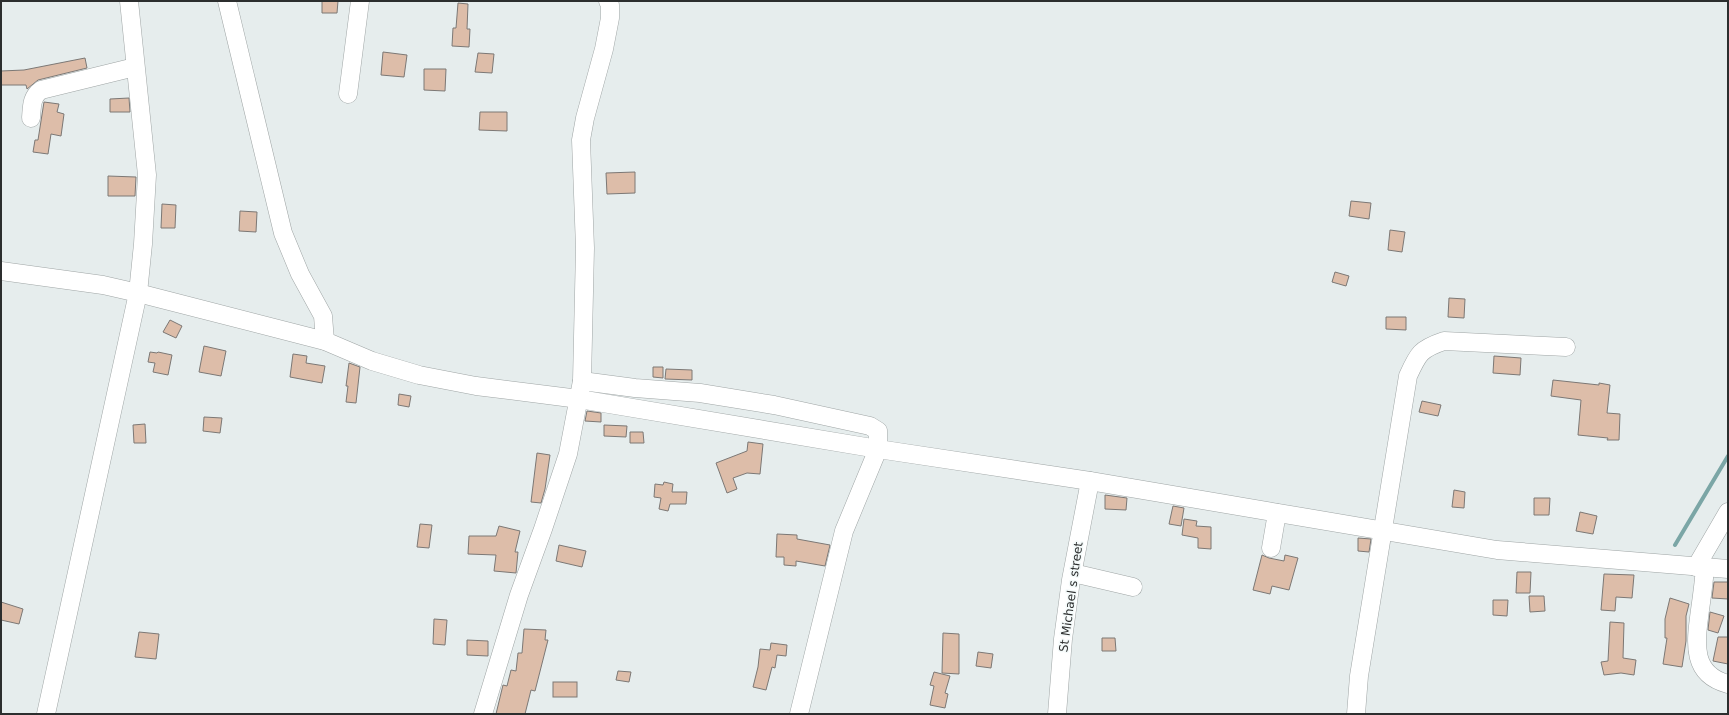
<svg xmlns="http://www.w3.org/2000/svg" width="1729" height="715" font-family="'DejaVu Sans',sans-serif">
<style>
.lines{fill:none;stroke-linecap:round;stroke-linejoin:round}
.stream{stroke:#7ba6a6;stroke-width:4}
.building{fill:#ddbda9;stroke:#7c7875}
.minor-casing{stroke:#9fa5a5;stroke-width:19}
.minor{stroke:#fff;stroke-width:18}
.labels{text-anchor:middle;dominant-baseline:central;stroke-width:3;stroke-linejoin:round;paint-order:stroke}
.street-label{font-size:12px;fill:#2c2e2e;stroke:#f4fafa}
</style>
<rect width="100%" height="100%" fill="#e6eded"/>
<g class="lines">
<polyline class="stream" points="1675,545 1728,456"/>
</g>
<g class="building">
<polygon points="322,1 338,1 337,13 322,13"/>
<polygon points="458,3 468,4 467,29 470,29 469,47 452,46 453,28 456,28"/>
<polygon points="383,52 407,55 404,77 381,75"/>
<polygon points="478,53 494,54 492,73 475,72"/>
<polygon points="85,58 87,68 38,80 27,89 26,85 1,85 1,71 24,70"/>
<polygon points="424,69 446,69 445,91 424,90"/>
<polygon points="129,98 130,112 110,112 110,99"/>
<polygon points="44,102 59,104 57,112 64,114 61,136 51,134 48,154 33,152 35,140 38,140"/>
<polygon points="480,112 507,112 507,131 479,130"/>
<polygon points="635,172 635,193 607,194 606,173"/>
<polygon points="108,176 136,177 135,196 108,196"/>
<polygon points="1351,201 1371,203 1369,219 1349,216"/>
<polygon points="162,204 176,205 175,228 161,228"/>
<polygon points="240,211 257,212 256,232 239,231"/>
<polygon points="1390,230 1405,232 1402,252 1388,250"/>
<polygon points="1335,272 1349,276 1346,286 1332,282"/>
<polygon points="1449,298 1465,299 1464,318 1448,317"/>
<polygon points="1386,317 1406,317 1406,330 1386,329"/>
<polygon points="170,320 182,326 176,338 163,332"/>
<polygon points="204,346 226,351 221,376 199,372"/>
<polygon points="150,352 157,353 158,352 172,355 168,375 153,372 155,363 148,362"/>
<polygon points="293,354 307,356 306,363 325,366 322,383 290,377"/>
<polygon points="1494,356 1521,358 1520,375 1493,373"/>
<polygon points="349,363 360,367 356,403 346,402 348,386 346,386"/>
<polygon points="653,367 663,367 663,378 653,377"/>
<polygon points="666,369 692,370 692,380 665,379"/>
<polygon points="1553,380 1599,385 1599,383 1610,385 1607,413 1620,414 1619,440 1607,440 1608,438 1578,435 1581,400 1551,396"/>
<polygon points="399,394 411,396 409,407 398,405"/>
<polygon points="1422,401 1441,405 1438,416 1419,412"/>
<polygon points="587,411 601,413 601,422 585,421"/>
<polygon points="204,417 222,418 220,433 203,431"/>
<polygon points="145,424 146,443 134,443 133,425"/>
<polygon points="604,425 627,426 626,437 604,436"/>
<polygon points="630,432 643,432 644,443 630,443"/>
<polygon points="748,442 763,444 760,474 747,473 733,478 737,489 727,493 716,463 747,451"/>
<polygon points="537,453 550,455 545,489 541,503 531,502"/>
<polygon points="664,482 673,484 672,492 687,492 686,504 670,504 668,511 659,509 661,498 654,497 655,484 663,485"/>
<polygon points="1454,490 1465,492 1464,508 1452,507"/>
<polygon points="1105,495 1127,498 1126,510 1105,509"/>
<polygon points="1534,498 1550,498 1549,515 1534,515"/>
<polygon points="1173,506 1184,508 1181,526 1169,524"/>
<polygon points="1580,512 1597,516 1593,534 1576,531"/>
<polygon points="1184,519 1197,521 1196,526 1211,527 1211,549 1198,548 1198,538 1182,535"/>
<polygon points="420,524 432,525 429,548 417,547"/>
<polygon points="499,526 520,531 515,552 518,552 516,573 494,571 496,555 468,554 469,536 496,536"/>
<polygon points="777,534 797,535 797,539 830,545 825,566 796,561 796,566 784,565 784,557 776,557"/>
<polygon points="1358,538 1371,539 1369,552 1358,551"/>
<polygon points="559,545 586,551 582,567 556,561"/>
<polygon points="1262,555 1269,558 1284,561 1285,555 1298,558 1289,590 1272,586 1270,594 1253,590"/>
<polygon points="1517,572 1531,572 1530,593 1516,593"/>
<polygon points="1604,574 1634,575 1632,598 1616,597 1615,611 1601,610"/>
<polygon points="1714,582 1728,582 1728,599 1712,598"/>
<polygon points="1529,596 1544,596 1545,611 1530,612"/>
<polygon points="1670,598 1689,604 1686,616 1686,641 1682,667 1663,664 1667,638 1665,638 1665,619"/>
<polygon points="1493,600 1508,600 1507,616 1493,615"/>
<polygon points="1,602 23,609 19,624 1,620"/>
<polygon points="1710,612 1724,616 1718,633 1708,630"/>
<polygon points="434,619 447,620 445,645 433,644"/>
<polygon points="1610,622 1624,623 1623,658 1636,660 1634,675 1621,673 1604,675 1601,662 1608,661"/>
<polygon points="524,629 546,630 545,640 548,640 535,691 531,690 525,714 496,714 503,685 507,686 511,670 516,671 518,653 522,653"/>
<polygon points="139,632 159,634 156,659 135,657"/>
<polygon points="943,633 959,634 959,674 942,673"/>
<polygon points="1718,637 1728,637 1728,664 1713,661"/>
<polygon points="1102,638 1115,638 1116,651 1102,651"/>
<polygon points="467,640 488,641 488,656 467,655"/>
<polygon points="771,643 787,645 786,656 777,655 775,668 772,667 766,690 753,687 758,667 760,649 770,650"/>
<polygon points="978,652 993,654 991,668 976,666"/>
<polygon points="618,671 631,672 629,682 616,680"/>
<polygon points="934,672 950,676 945,693 948,694 945,708 930,705 934,686 930,685"/>
<rect x="553" y="682" width="24" height="15"/>
</g>
<g class="lines">
<g class="minor-casing">
<g id="minor">
<polyline points="227,1 283,233 300,274 323,316 325,341"/>
<polyline points="348,94 360,1"/>
<path d="M31,118C32,107 31,97 41,90L135,67"/>
<polyline points="1,271 103,285 138,293 325,341 372,361 419,375 476,386 579,399 878,449 1090,481 1497,550 1728,569"/>
<polyline points="582,381 635,388 700,393 774,405 870,426 878,431 878,449 844,531 799,714"/>
<polyline points="1271,548 1277,513"/>
<polyline points="1696,567 1728,512"/>
<path d="M1705,567C1704,582 1702,596 1700,610C1696,641 1690,674 1728,684"/>
<polyline points="1073,573 1133,587"/>
<polyline points="46,714 138,293 143,244 147,175 129,1"/>
<polyline points="483,714 519,595 543,529 568,454 582,381 585,248 581,140 585,118 604,49 610,18 610,5 608,1"/>
<polyline points="1057,714 1063,639 1071,580 1090,481"/>
<path d="M1356,714L1359,676L1408,376C1418,354 1420,349 1444,341L1566,347"/>
</g>
</g>
<use href="#minor" class="minor"/>
</g>
<g class="labels">
<g class="street-label">
<text transform="translate(1071 597) rotate(-82)">St Michael s street</text>
</g>
</g>
<rect width="1729" height="715" fill="none" stroke="#2c2e2e" stroke-width="4"/>
</svg>
